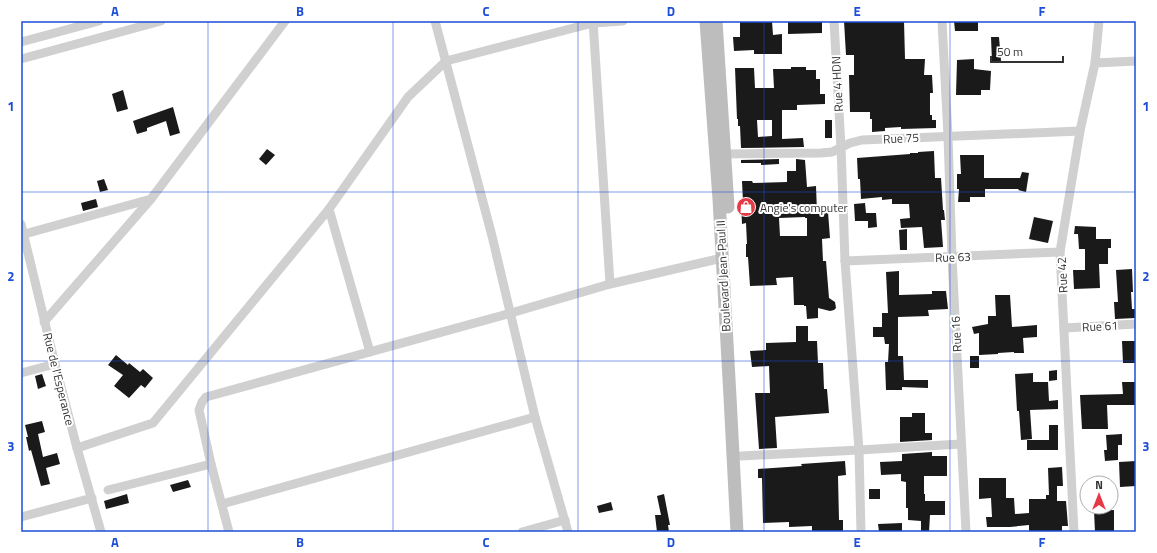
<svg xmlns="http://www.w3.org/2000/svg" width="1157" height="553" font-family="'Titillium Web',sans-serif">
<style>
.building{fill:#1a1a1a;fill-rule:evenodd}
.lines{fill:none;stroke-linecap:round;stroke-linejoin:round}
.minor{stroke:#d0d0d0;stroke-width:9}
.secondary{stroke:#bdbdbd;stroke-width:13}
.grid{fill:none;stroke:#1d4ed8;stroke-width:1;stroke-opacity:0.55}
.labels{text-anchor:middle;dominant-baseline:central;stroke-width:4;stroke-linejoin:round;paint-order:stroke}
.street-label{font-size:12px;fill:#333;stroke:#fff}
.poi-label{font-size:12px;fill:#333;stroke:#fff;text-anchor:start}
.neatline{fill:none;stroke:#1d4ed8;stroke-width:1.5}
.grid-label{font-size:13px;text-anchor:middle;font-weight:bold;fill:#1d4ed8}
</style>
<rect width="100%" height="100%" fill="#fff"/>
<g class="building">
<polygon points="740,21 772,21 773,35 782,34 782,54 754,54 754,50 734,51 733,37 740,37"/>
<polygon points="788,21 822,21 822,33 788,34"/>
<polygon points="844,21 904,21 905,59 925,59 924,75 932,75 933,93 930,93 930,115 932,115 932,120 936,120 936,128 901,129 901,127 885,128 885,131 872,132 872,119 870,119 870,112 850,112 849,75 854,75 854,55 846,55"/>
<polygon points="954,21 978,21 978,31 955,31"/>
<polygon points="991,37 999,37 1001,61 992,62"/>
<polygon points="974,59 974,69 991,71 990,90 981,90 981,95 956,95 957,60"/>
<path d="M791,67H806V70H816V79H820V94H825V104L797,105V110H782V139L803,138L804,147L741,148L740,126H738V119H737L735,68H754L755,88H774L773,69H791ZM757,120H772V136L758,137Z"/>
<polygon points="123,90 128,109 117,112 112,94"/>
<polygon points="173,107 180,133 170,136 166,121 147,128 147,131 137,134 133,121"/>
<rect x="825" y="120" width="7" height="18"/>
<polygon points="267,149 275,155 266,165 259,159"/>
<polygon points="934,151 935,178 941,178 943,210 944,210 945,220 941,220 943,247 924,248 922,227 901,228 900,219 910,218 909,204 892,204 892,199 882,200 882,197 861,199 860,179 858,179 857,158 910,154 910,153 918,153 918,152"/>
<polygon points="960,155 984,155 984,178 1020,178 1022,172 1029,173 1026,192 1018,190 1019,189 985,189 985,197 970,197 970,202 958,202 959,189 957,189 957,174 961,174"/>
<polygon points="779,159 779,164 761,165 761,163 741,163 741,160"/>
<path d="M796,159L805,160L807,187L816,186L817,212H828L830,238L822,239L823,261H826L829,298L835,302L836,308L834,310L830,311L818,308V318L807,319L806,306H804V305H794L793,277L776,278L777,285L750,286L748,257H746V244H747L746,223L742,224L741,202H743L742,181H752L753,183L787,182V171H796ZM805,217V218H807V236H780L779,218Z"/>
<polygon points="104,179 108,190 100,192 97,181"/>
<polygon points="96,199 98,207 83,211 81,203"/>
<polygon points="865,203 866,213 876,213 877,227 868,228 868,221 855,221 854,204"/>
<polygon points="1034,217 1053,221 1048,243 1029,239"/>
<polygon points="1075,226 1096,227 1096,239 1111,239 1111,248 1108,248 1108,264 1099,264 1100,288 1074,289 1073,270 1085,270 1085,249 1079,249 1078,234 1074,234"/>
<polygon points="907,229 907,250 900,250 899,230"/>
<polygon points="1132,269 1133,292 1131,292 1132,309 1136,309 1136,318 1115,319 1114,302 1118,302 1116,270"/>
<polygon points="899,271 899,295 932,294 932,291 946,291 948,309 928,310 929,316 898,317 898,356 903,356 904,380 928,380 928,388 902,387 902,390 886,390 885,362 888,362 889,344 885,344 884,337 873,337 873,327 882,327 882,313 888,313 886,272"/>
<polygon points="995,295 1010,295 1012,327 1037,325 1037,337 1023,338 1024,353 1014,353 1014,352 998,353 998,354 979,355 979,333 974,334 972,327 988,324 988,316 996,316"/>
<polygon points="796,326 808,326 808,341 817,341 818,363 823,363 824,389 827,389 829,413 775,417 777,448 759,449 755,393 770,393 769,366 752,367 750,351 766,350 766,343 796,342"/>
<polygon points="1122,341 1136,341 1136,363 1123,363"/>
<polygon points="116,355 128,365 129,363 140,372 143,369 153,378 145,388 141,385 129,398 114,386 123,375 108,365"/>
<rect x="970" y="356" width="9" height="12"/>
<polygon points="1057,370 1057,380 1049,381 1049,371"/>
<polygon points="1033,373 1033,382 1048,382 1049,401 1058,400 1058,409 1030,410 1032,439 1021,440 1019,411 1017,411 1015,374"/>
<polygon points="42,374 46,386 38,389 35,376"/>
<polygon points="1122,382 1136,382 1136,405 1107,405 1108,429 1082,429 1080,395 1123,394"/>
<polygon points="912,413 925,413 925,433 932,433 932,440 900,442 900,417 912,417"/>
<polygon points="42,421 45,432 38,434 43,457 57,453 60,464 46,468 50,484 41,486 31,450 29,451 26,437 28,437 25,425"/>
<polygon points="1049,425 1058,425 1058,450 1027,450 1027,440 1049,440"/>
<polygon points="1122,434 1122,445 1118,445 1118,460 1105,461 1104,450 1107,450 1106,435"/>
<polygon points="932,452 932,456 947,456 947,476 924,476 924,494 925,494 925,501 945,501 945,515 930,515 929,532 921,532 921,521 908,520 908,508 906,508 906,482 901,481 901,474 881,475 880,462 902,461 902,454"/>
<polygon points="845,461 846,475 838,476 839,520 843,520 843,532 812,532 812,526 789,527 789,522 763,523 762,478 758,478 758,469 802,466 801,464"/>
<polygon points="1136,461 1136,486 1120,487 1119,462"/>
<polygon points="1062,467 1063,486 1057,486 1057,501 1066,501 1068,526 1062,526 1062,532 1029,532 1029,525 1010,527 987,527 986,517 992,517 991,498 979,499 979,478 1006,478 1006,498 1014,498 1015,514 1029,513 1029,499 1046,499 1046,495 1049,495 1048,468"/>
<polygon points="188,480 191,487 173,492 170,485"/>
<rect x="869" y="489" width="11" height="10"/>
<polygon points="127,494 129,503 106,509 104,501"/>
<polygon points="664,494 670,525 668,525 669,532 657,532 655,515 661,515 657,496"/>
<polygon points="611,502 613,510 599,513 597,506"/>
<polygon points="1114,510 1114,532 1095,532 1094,511"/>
<polygon points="902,523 902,532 879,532 878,524"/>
</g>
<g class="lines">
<g class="minor">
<polyline points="435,21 492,236 535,417 568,532"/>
<polyline points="593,21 610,284"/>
<polyline points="834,21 841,147 845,261 859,450 861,532"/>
<polyline points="942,21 948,136 952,257 966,532"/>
<polyline points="21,42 99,21"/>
<polyline points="21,59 161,21"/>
<polyline points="1095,63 1136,61"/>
<polyline points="725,154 821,153 832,152 850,143 862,140 1080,131"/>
<polyline points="329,209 370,352"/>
<polyline points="21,224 55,364 77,448 101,532"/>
<polyline points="21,235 151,199"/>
<polyline points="845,261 1060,252"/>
<polyline points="44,322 151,199 285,21"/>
<polyline points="1064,328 1136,324"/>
<polyline points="21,373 55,364"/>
<polyline points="77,448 153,423 329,209 408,97 446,61 593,23 623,21"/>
<polyline points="741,456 859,450 961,444"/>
<polyline points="108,490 211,464"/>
<polyline points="222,504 535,417"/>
<polyline points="21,517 92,498"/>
<polyline points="229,532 211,464 199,410 202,402 206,397 511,313 610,284 722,258"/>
<polyline points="522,532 565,520"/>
<polyline points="1074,532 1060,252 1080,131 1095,63 1099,21"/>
</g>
<g class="secondary">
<polyline points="706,21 719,199 730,397 737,532"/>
<polyline points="716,21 728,207"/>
</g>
</g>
<path class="grid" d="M208,21V532M393,21V532M578,21V532M764,21V532M950,21V532M21,192H1136M21,361H1136"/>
<defs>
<g id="shop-disc" transform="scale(1)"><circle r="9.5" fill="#e63946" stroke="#fff"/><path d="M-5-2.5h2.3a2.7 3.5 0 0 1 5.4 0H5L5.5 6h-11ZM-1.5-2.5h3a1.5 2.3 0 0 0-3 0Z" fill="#fff"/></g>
</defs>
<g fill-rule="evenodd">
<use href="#shop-disc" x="746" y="207"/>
</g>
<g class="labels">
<g class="street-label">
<text transform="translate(837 84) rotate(-93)">Rue 4 HDN</text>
<text transform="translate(901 138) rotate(-3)">Rue 75</text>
<text transform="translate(953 257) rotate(-2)">Rue 63</text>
<text transform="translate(1062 275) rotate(-93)">Rue 42</text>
<text transform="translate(723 276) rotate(-93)">Boulevard Jean-Paul II</text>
<text transform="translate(1100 326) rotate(-3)">Rue 61</text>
<text transform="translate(956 334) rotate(-93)">Rue 16</text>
<text transform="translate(59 379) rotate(76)">Rue de l'Esperance</text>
</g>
<g class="poi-label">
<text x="760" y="207">Angie's computer</text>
</g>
</g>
<rect width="1157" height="553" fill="none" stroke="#ffffff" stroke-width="44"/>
<g transform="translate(1099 495)"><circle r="19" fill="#ffffff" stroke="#adadad"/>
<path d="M0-3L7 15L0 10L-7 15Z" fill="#e63946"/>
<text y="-6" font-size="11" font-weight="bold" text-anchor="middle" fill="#333333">N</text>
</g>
<path d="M991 56v6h72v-6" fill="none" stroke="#333333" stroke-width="2"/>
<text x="997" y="56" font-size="12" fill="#333333" stroke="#ffffff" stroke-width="3" paint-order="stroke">50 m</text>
<rect x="22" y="22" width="1113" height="509" class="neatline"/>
<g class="grid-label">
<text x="115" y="16">A</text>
<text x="300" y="16">B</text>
<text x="486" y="16">C</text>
<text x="671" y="16">D</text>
<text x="857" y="16">E</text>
<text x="1042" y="16">F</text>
<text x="11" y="111">1</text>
<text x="1146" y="111">1</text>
<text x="11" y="281">2</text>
<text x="1146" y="281">2</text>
<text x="11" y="451">3</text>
<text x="1146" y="451">3</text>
<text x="115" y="547">A</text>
<text x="300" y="547">B</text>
<text x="486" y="547">C</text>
<text x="671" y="547">D</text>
<text x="857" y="547">E</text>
<text x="1042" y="547">F</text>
</g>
</svg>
